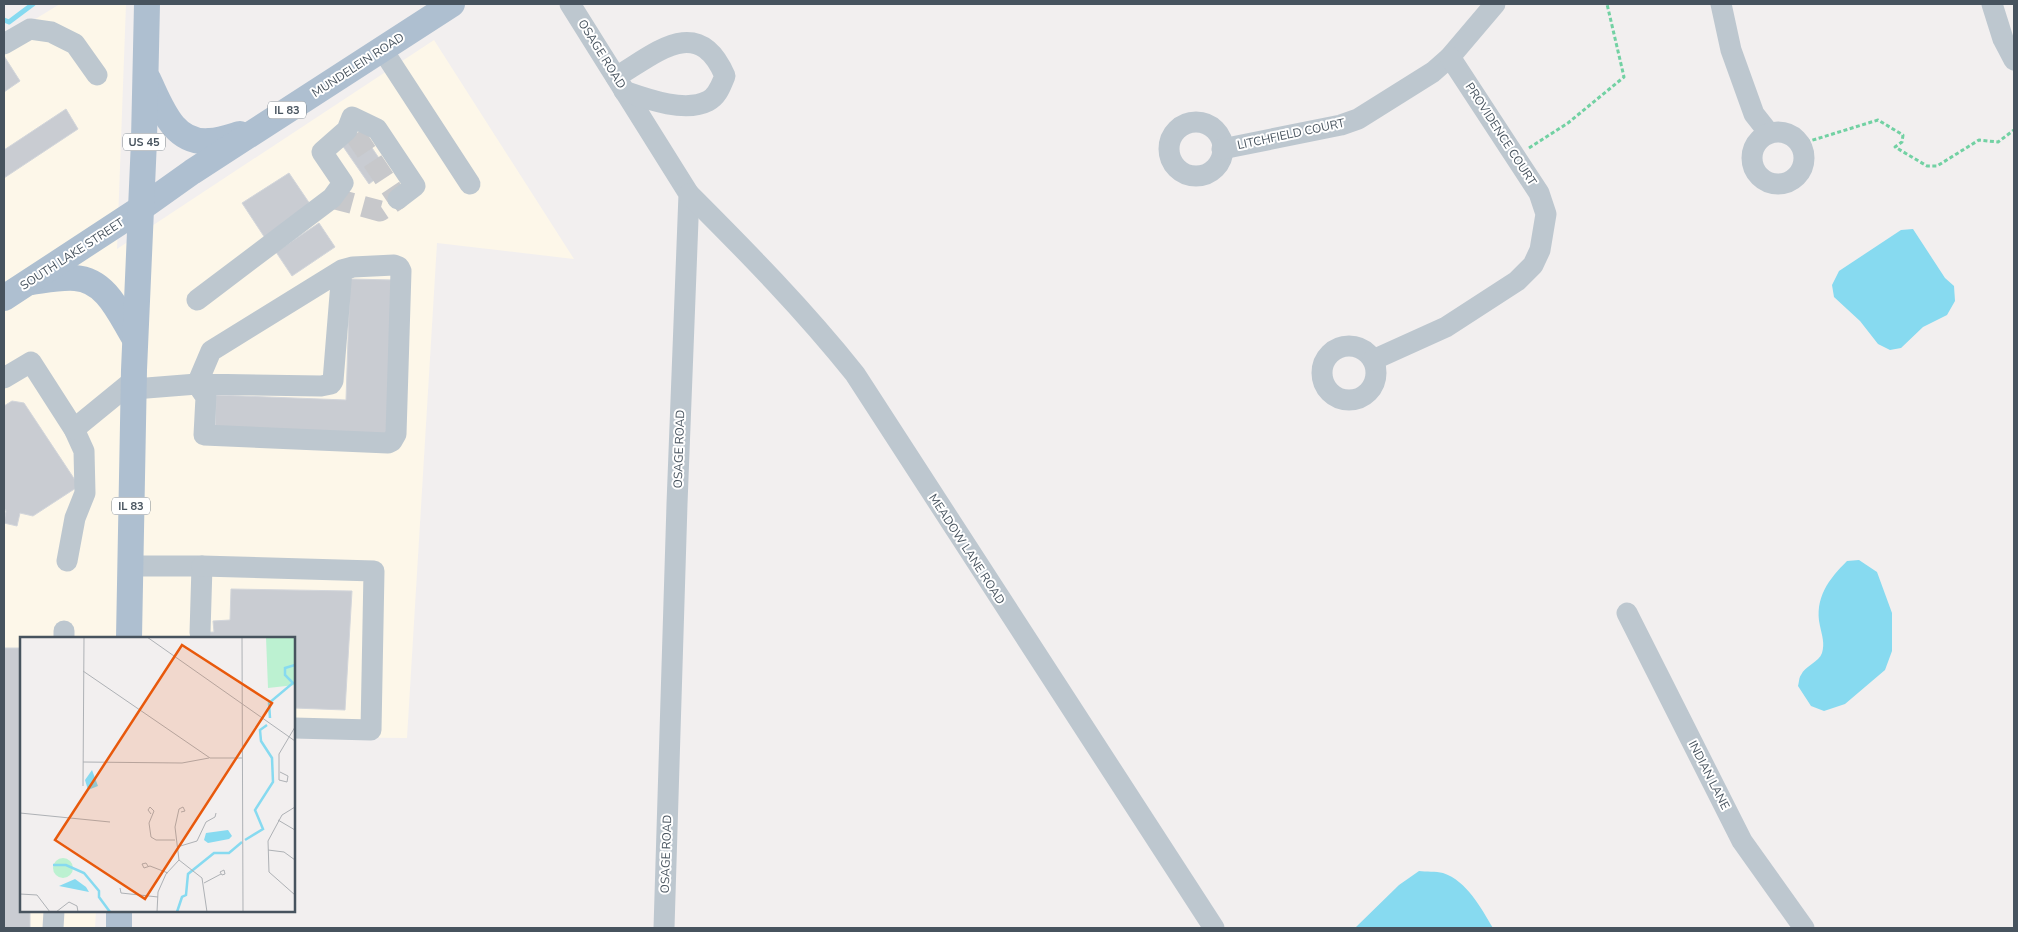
<svg xmlns="http://www.w3.org/2000/svg" width="2018" height="932" font-family="'Nunito Sans',sans-serif">
<style>
.commercial{fill:#fdf7e9}
.water{fill:#87daf0}
.lines{fill:none;stroke-linecap:round;stroke-linejoin:round}
.stream{stroke:#87daf0;stroke-width:5}
.building{fill:#c9ccd2;stroke:#d3d6db}
.minor-tunnel{stroke:#c7c8cb;stroke-width:21;stroke-dasharray:21 11;stroke-linecap:butt}
.path{stroke:#72d1a3;stroke-width:3;stroke-dasharray:4 2.5;stroke-linecap:butt}
.minor{stroke:#bdc7cf;stroke-width:21}
.major{stroke:#aebfd0;stroke-width:26}
.labels{text-anchor:middle;dominant-baseline:central;stroke-width:4;stroke-linejoin:round;paint-order:stroke}
.shield{fill:#fff;stroke:#7e878e;stroke-width:1}
.shield-label{font-size:11px;font-weight:bold;fill:#47535e}
.street-label{font-size:12px;fill:#47535e;stroke:#fff}
.inset-river{fill:none;stroke:#87daf0;stroke-width:2.5}
.inset-road{fill:none;stroke:#aeb1b5;stroke-width:1}
.view{fill:#e8590c;fill-opacity:0.15;stroke:#e8590c;stroke-width:2.5}
.inset-edge{fill:none;stroke:#47535e;stroke-width:2.5}
</style>
<rect width="100%" height="100%" fill="#f2efef"/>
<polygon class="commercial" points="60,4 126,4 117,249 434,40 574,259 437,243 407,738 294,737 294,638 21,638 21,911 96,911 95,928 4,928 4,38"/>
<g class="water">
<polygon points="1913,229 1945,278 1954,286 1955,301 1947,315 1923,327 1901,348 1890,350 1878,344 1860,321 1834,297 1832,285 1839,271 1901,230"/>
<path d="M1859,560L1877,572L1892,613V651L1885,670L1845,704L1824,711L1811,706L1798,686C1799,683 1799,677 1801,675C1805,666 1819,662 1822,653C1825,643 1822,636 1820,626C1814,598 1829,579 1847,561Z"/>
<path d="M1419,871C1426,872 1436,871 1443,873C1467,881 1481,908 1493,928H1355L1399,885Z"/>
</g>
<g class="lines">
<polyline class="stream" points="4,20 9,22 33,4"/>
</g>
<g class="building">
<polygon points="4,56 20,81 4,92"/>
<polygon points="66,109 78,129 4,178 4,150"/>
<polygon points="362,133 387,170 369,184 342,145"/>
<polygon points="289,173 312,207 265,238 242,203"/>
<polygon points="319,223 335,247 292,276 276,252"/>
<polygon points="350,279 394,280 389,437 215,430 216,395 346,400"/>
<polygon points="12,401 24,403 79,486 33,516 20,513 17,526 4,523 6,511 4,508 4,406"/>
<polygon points="231,589 352,591 345,710 294,708 294,638 191,638 191,633 214,632 213,621 230,620"/>
<polygon points="4,648 21,648 21,911 30,911 30,928 4,928"/>
</g>
<g class="lines">
<polyline class="minor-tunnel" points="332,198 380,211 398,199 348,124"/>
<g class="path">
<polyline points="1800,144 1878,120 1903,135 1902,142 1895,147 1927,166 1937,166 1979,140 1998,142 2014,130"/>
<polyline points="1529,148 1568,123 1624,77 1607,4"/>
</g>
<g class="minor">
<polyline points="570,4 689,194 677,504 664,928"/>
<polyline points="1721,4 1731,50 1754,114 1769,133"/>
<polyline points="1992,4 2003,39 2014,60"/>
<polyline points="4,44 30,29 51,32 75,44 97,75"/>
<polyline points="382,49 470,184"/>
<path d="M616,77C655,54 698,13 725,76C721,85 718,96 708,101C685,113 647,99 624,91"/>
<circle cx="1196" cy="149" r="27"/>
<circle cx="1778" cy="158" r="26"/>
<polyline points="1222,149 1341,125 1358,119 1433,72 1450,57 1495,4"/>
<path d="M689,194C747,252 804,310 855,374L1214,928"/>
<polyline points="197,300 332,198 343,183 322,152 347,130 352,117 377,129 415,186 398,199"/>
<circle cx="1349" cy="373" r="27"/>
<polyline points="1373,360 1446,327 1517,281 1533,265 1540,250 1546,214 1539,193 1450,57"/>
<polyline points="4,378 31,362 74,429 84,451 85,493 75,518 67,561"/>
<polyline points="134,389 197,384 206,397 204,435 388,443 392,441 396,434 401,271 399,267 394,265 353,267 342,270 211,351 197,384 321,386 331,384 333,381 342,270"/>
<polyline points="74,429 134,380"/>
<polyline points="131,566 202,566 200,633"/>
<polyline points="202,566 374,571 371,730 294,728"/>
<polyline points="1627,613 1742,841 1804,928"/>
<polyline points="64,638 64,631"/>
<polyline points="53,928 54,911"/>
</g>
<g class="major">
<path d="M148,79C161,106 173,144 209,141C219,141 230,137 240,134"/>
<path d="M31,282C46,280 60,277 75,278C107,280 120,315 135,339"/>
<polyline points="4,298 140,209 192,172 452,4"/>
<polyline points="129,638 134,370 144,140 147,4"/>
<polyline points="119,928 119,911"/>
</g>
</g>
<g class="labels">
<g class="shield">
<rect x="268" y="101.5" width="38" height="17" rx="4"/>
<rect x="123" y="133.5" width="42" height="17" rx="4"/>
<rect x="112" y="497.5" width="38" height="17" rx="4"/>
</g>
<g class="shield-label">
<text x="287" y="110">IL 83</text>
<text x="144" y="142">US 45</text>
<text x="131" y="506">IL 83</text>
</g>
<g class="street-label">
<text transform="translate(602 54) rotate(58)">OSAGE ROAD</text>
<text transform="translate(358 65) rotate(-33)">MUNDELEIN ROAD</text>
<text transform="translate(1291 134) rotate(-12)">LITCHFIELD COURT</text>
<text transform="translate(1501 134) rotate(57)">PROVIDENCE COURT</text>
<text transform="translate(72 254) rotate(-33)">SOUTH LAKE STREET</text>
<text transform="translate(679 449) rotate(-88)">OSAGE ROAD</text>
<text transform="translate(967 549) rotate(57)">MEADOW LANE ROAD</text>
<text transform="translate(1709 775) rotate(63)">INDIAN LANE</text>
<text transform="translate(666 854) rotate(-88)">OSAGE ROAD</text>
</g>
</g>
<g transform="translate(20 637)">
<rect width="275" height="275" fill="#f2efef"/>
<path d="M246,0H275V48L248,51ZM33 231a10 10 0 1 1 20 0a10 10 0 1 1-20 0Z" fill="#bcf1d1"/>
<path d="M72,133L78,149L68,153L65,143ZM208,193L212,199L209,202L188,206L184,203L186,196ZM55,242L66,250L69,255L39,249Z" fill="#87daf0"/>
<path class="inset-river" d="M250,81L249,66L273,46L265,38V31L275,28M225,203L243,192L235,173L253,145L252,121L241,104L240,93L247,88M33,228H46L64,236L79,254V260L90,275M157,275L162,260L166,258L168,237L194,216H209L222,205"/>
<path class="inset-road" d="M127,0L275,104M222,0L223,275M63,34L190,121H223M63,125L162,126L189,121M260,135L268,139L267,145L259,143V117L275,90M63,149L64,0M275,170L262,178L248,204L249,235L275,258M0,176L90,185M131,177L128,173L130,170L134,174L129,186L131,200L136,203H155M258,183L275,193M157,210L177,204L186,185L195,180L196,176M248,213L264,215L275,223M159,223L155,190L159,172L163,170L165,174L161,175M159,223L182,241L187,275M128,229L126,226L122,227L124,231L130,229L148,236M204,233L205,237L202,238L200,235ZM184,246L201,237M100,251L101,256L138,260M0,257L17,258L30,275M36,275L49,265L57,269L58,275M137,275L138,255L146,237L159,223"/>
<path class="view" d="M162,8L252,66L125,262L35,203Z"/>
<rect width="275" height="275" class="inset-edge"/>
</g>
<rect width="2018" height="932" fill="none" stroke="#47535e" stroke-width="10"/>
</svg>
